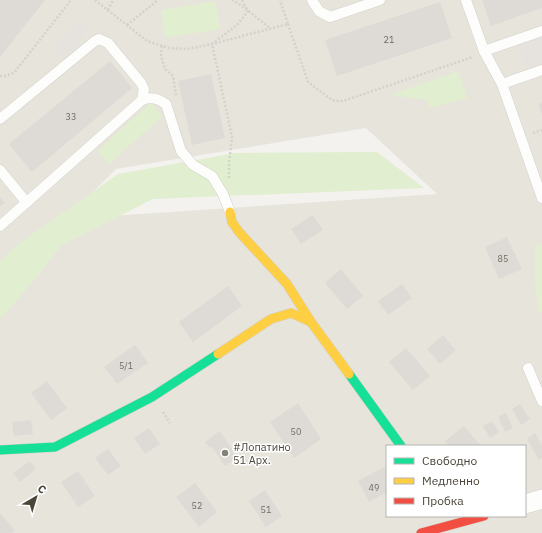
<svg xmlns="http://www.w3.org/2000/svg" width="542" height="533" font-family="'IBM Plex Sans',sans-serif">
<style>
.residential{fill:#e7e4dc;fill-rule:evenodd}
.green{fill:#e1eecf}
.parking{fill:#e6e3df}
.building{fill:#dedbd6}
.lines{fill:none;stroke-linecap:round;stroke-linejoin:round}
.lane-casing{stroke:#d2d0cb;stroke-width:11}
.street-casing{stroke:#d2d0cb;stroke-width:20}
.fast-casing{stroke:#d3cfc5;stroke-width:10}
.slow-casing{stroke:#d3cfc5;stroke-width:10}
.jam-casing{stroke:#d3cfc5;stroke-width:10}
.path{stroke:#d3d2cc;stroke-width:2.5;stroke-dasharray:2 2;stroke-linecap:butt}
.lane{stroke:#fdfdfc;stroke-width:10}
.street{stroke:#fdfdfc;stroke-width:19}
.fast{stroke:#16e098;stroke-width:9}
.slow{stroke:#ffcf43;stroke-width:9}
.jam{stroke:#f24e42;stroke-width:9}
.poi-dot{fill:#868178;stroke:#fff;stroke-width:1.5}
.labels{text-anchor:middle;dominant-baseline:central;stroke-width:3;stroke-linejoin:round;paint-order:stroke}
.number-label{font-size:9px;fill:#706a61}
.poi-label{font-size:11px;fill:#4b4439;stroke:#fff;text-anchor:start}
</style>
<rect width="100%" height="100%" fill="#f4f2ee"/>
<path class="residential" d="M0,0H542V533H0ZM366,128L437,194L66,219L116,169ZM387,446H525V516H387Z"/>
<g class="green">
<polygon points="215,1 220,29 165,38 161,10"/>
<polygon points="458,71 467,98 430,108 427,100 390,95"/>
<polygon points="151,102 163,116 109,164 97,151"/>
<polygon points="377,152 424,188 153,199 62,245 31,284 0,319 0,262 17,245 118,174 235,153"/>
<polygon points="542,244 542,311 538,313 535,281 535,249 537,245"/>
</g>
<g class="parking">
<polygon points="79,18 90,27 65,58 54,50"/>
<polygon points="542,35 542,64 527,69 517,43"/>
</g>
<g class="building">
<polygon points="0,0 45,0 0,57"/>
<polygon points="482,0 542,0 542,8 491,26"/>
<polygon points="440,2 452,38 337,76 325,40"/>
<polygon points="110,61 132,88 32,172 9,144"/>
<polygon points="211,74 225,138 192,145 178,81"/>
<polygon points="542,103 542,114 538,104"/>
<polygon points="0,197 5,203 0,206"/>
<polygon points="313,215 323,230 301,244 291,229"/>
<polygon points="507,237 522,269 499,279 485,247"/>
<polygon points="341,269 363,296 347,309 325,283"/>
<polygon points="402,284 412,298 388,315 378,301"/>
<polygon points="228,286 242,306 193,342 179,322"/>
<polygon points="443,335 456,350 440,364 427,349"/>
<polygon points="135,345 148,363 117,384 104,367"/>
<polygon points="406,348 430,376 413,390 389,362"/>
<polygon points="47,381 67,408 51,420 31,393"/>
<polygon points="298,403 321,439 294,458 270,422"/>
<polygon points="520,404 530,419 521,425 512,409"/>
<polygon points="506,413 513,428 505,432 498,417"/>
<polygon points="31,420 33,434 14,436 12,422"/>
<polygon points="492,421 499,432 490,438 483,426"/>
<polygon points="464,426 481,446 449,446 445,441"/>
<polygon points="149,428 160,444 145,454 134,438"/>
<polygon points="220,431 237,457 225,466 212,447 210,448 205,442"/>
<polygon points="535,433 542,445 542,458 539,460 527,439"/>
<polygon points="108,449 121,466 108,475 95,458"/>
<polygon points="30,461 36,469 20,482 13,473"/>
<polygon points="384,467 387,472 387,492 369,502 358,481"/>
<polygon points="78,471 95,496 78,507 61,482"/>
<polygon points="195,483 217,512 199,527 176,497"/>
<polygon points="265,490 282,516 266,527 249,501"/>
<polygon points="0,513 15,531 12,533 0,533"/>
</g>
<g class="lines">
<g class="lane-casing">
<g id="lane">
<polyline points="312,0 319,11 330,17 380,0"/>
<polyline points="466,0 484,51 542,31"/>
<polyline points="484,51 502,84 542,70"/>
<polyline points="502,84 542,198"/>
<path d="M142,100C152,96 158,99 166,104L181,151L193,165L212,176L223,194L230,212"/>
<polyline points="0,119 95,41 99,39 108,43 141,83 144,89 142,100 0,226"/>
<polyline points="0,170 27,203"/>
<polyline points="528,368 542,401"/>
</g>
</g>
<g class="street-casing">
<polyline id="street" points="525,504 542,499"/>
</g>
<g class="fast-casing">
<g id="fast">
<polyline points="349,374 401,446"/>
<polyline points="0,450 55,447 152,397 218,354"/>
</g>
</g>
<g class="slow-casing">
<g id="slow">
<polyline points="230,212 232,222 239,232 287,284 311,322"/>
<polyline points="218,354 271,319 291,313 311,322 349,374"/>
</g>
</g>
<g class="jam-casing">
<polyline id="jam" points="421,533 484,516"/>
</g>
<g class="path">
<polyline points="95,0 147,41 169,48 188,49 212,44 288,24 280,0"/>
<polyline points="232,0 241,5 271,29"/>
<polyline points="108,10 113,0"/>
<polyline points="288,24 308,82 329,98 335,101 343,101 473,57"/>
<polyline points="127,25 158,0"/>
<polyline points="162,46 161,56 165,69 173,76 176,95"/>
<polyline points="0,76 5,76 14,73 71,0"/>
<polyline points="533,133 542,130"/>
<polyline points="229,178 229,163 232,137 212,44 237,25 248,11 242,0"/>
<polyline points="163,412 170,423"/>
</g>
<use href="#lane" class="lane"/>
<use href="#street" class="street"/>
<use href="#fast" class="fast"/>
<use href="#slow" class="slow"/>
<use href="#jam" class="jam"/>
</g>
<circle class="poi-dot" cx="225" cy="453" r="4"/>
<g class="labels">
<g class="number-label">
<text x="389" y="39">21</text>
<text x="71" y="116">33</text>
<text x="503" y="258">85</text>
<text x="126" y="365">5/1</text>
<text x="296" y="431">50</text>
<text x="374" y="487">49</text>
<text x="197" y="505">52</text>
<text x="266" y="509">51</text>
</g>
<g class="poi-label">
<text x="233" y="447">#Лопатино<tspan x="233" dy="13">51 Арх.</tspan></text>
</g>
</g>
<rect x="386" y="445" width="140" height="72" fill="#ffffff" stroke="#b7b4b0"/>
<rect x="394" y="458" width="20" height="6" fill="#16e098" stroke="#b7b4b0"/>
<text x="422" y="465" font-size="12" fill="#4b4439">Свободно</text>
<rect x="394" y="478" width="20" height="6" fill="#ffcf43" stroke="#b7b4b0"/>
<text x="422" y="485" font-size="12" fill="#4b4439">Медленно</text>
<rect x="394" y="498" width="20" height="6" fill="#f24e42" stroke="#b7b4b0"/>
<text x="422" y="505" font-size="12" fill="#4b4439">Пробка</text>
<g transform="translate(36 497) rotate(38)" stroke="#ffffff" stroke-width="3" paint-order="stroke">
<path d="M0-3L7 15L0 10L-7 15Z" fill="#4b4439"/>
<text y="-6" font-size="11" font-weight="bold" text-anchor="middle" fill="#4b4439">С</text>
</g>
</svg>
